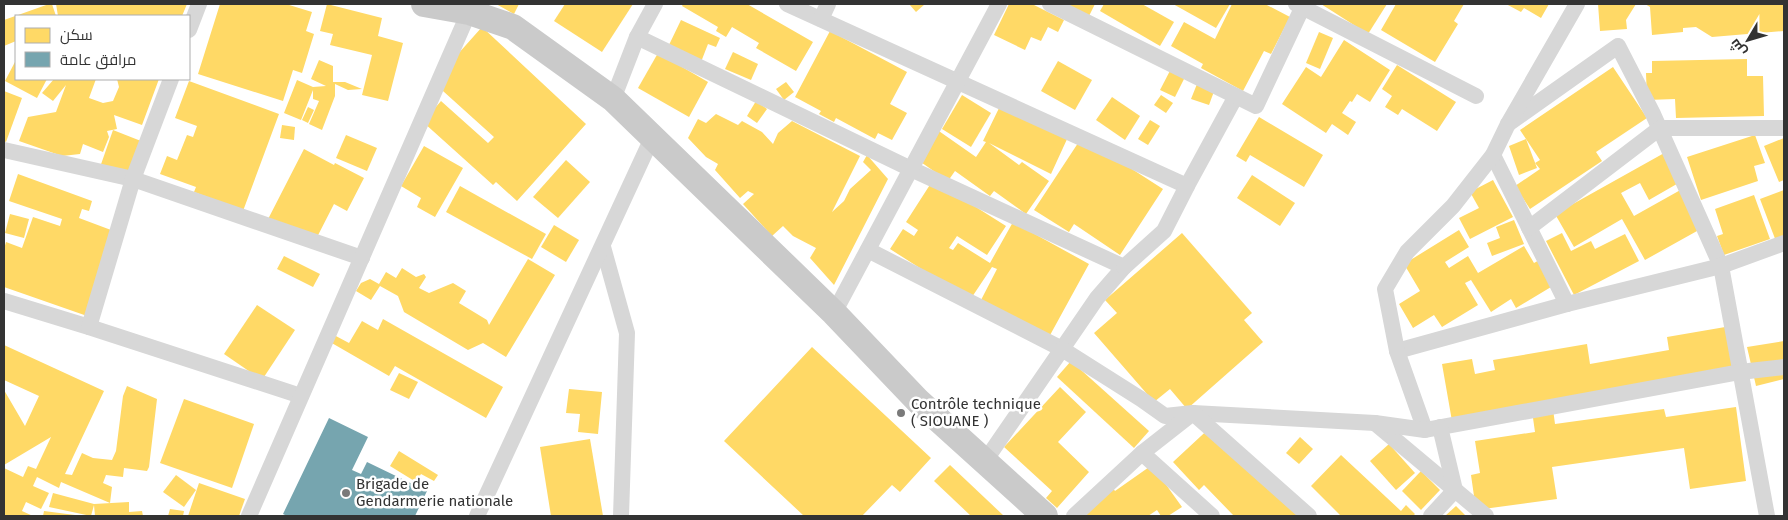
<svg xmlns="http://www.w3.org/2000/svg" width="1788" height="520" font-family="'Fira Sans',Cairo,sans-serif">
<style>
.homes{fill:#ffd966}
.public{fill:#76a5af}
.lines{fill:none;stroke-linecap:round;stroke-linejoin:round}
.street{stroke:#d7d7d7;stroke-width:16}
.primary{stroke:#cacaca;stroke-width:26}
.poi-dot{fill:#7a7a7a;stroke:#fff;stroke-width:2}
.labels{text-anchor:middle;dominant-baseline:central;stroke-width:5;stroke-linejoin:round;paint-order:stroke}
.poi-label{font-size:15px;fill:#333;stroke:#fff;text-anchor:start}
</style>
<rect width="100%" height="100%" fill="#fff"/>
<g class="homes">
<polygon points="49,4 52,4 56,16 16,16 16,41 4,46 4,20"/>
<polygon points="56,4 187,4 182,16 58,16"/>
<polygon points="220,4 286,4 312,12 306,31 314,34 302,73 293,70 283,101 198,74"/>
<polygon points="327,4 382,18 378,36 403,43 388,101 362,95 372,55 330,45 333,34 320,31"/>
<polygon points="496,4 519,4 514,14"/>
<polygon points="565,4 633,4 602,52 554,21"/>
<polygon points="683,4 747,4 813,42 796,71 756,48 759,43 732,27 726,37 716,31 718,27 682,6"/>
<polygon points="909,4 925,4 916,12"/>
<polygon points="1009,4 1032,4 1064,20 1058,32 1048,27 1041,41 1031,37 1025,50 994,35"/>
<polygon points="1066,4 1095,4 1089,16"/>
<polygon points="1104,4 1142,4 1174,22 1160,46 1100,11"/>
<polygon points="1173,4 1230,4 1216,28"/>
<polygon points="1232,4 1265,4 1290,17 1271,54 1264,51 1243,91 1201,68 1203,64 1171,46 1184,22 1215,39"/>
<polygon points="1321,4 1387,4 1368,34"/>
<polygon points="1396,4 1464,4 1454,21 1458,24 1435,62 1381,30"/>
<polygon points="1506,4 1549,4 1541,18 1524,8 1521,12"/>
<polygon points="1598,4 1636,4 1626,20 1627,29 1600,31"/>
<polygon points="1645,4 1784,4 1784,31 1712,37 1696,27 1683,28 1683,32 1652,35 1650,7"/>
<polygon points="681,20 720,38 716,47 708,44 701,62 668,47"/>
<polygon points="482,27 586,124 517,201 496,182 493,185 423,122 441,101 488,143 494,137 433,82"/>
<polygon points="830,31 907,72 890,104 907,113 892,140 878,133 875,139 836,118 834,122 819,114 821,111 795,97"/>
<polygon points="1319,32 1333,38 1320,69 1306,63"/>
<polygon points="1344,40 1390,70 1370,102 1357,94 1352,102 1350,101 1342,113 1356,122 1348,135 1332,124 1326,133 1282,104 1306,67 1321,77"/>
<polygon points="733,52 758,64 751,80 725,69"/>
<polygon points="658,53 708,82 689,117 638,88"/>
<polygon points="1747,59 1747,76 1763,76 1764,116 1676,118 1675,99 1647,100 1646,73 1652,73 1652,61"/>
<polygon points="16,60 16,79 47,79 37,98 5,81"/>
<polygon points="319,60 333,66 333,82 345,82 362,89 348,90 335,84 335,96 322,130 309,124 319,101 313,99 313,90 301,120 284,113 297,80 313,87 326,86 311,79"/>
<polygon points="1058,61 1092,80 1075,110 1041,91"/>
<polygon points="1173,65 1187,73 1175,97 1160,90"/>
<polygon points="1397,65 1456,102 1437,131 1402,109 1398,115 1385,107 1392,96 1382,89"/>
<polygon points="1613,67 1647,118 1596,152 1602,161 1530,209 1515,186 1540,169 1535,163 1540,160 1520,130"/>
<polygon points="54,79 96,79 89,98 103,103 113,101 119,87 117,79 159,79 142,125 114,115 117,129 107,131 109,137 103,152 83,144 80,154 62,156 19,141 28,117 56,112 66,85 53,101 42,93"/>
<polygon points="1199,79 1216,86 1209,105 1191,99"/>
<polygon points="189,81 279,114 243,211 194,192 196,187 160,174 167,156 177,160 187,135 193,137 197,126 175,118"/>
<polygon points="786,82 794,92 784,100 776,89"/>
<polygon points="4,91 22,98 6,142 4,141"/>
<polygon points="962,95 991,113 971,147 942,129"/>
<polygon points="1161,95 1173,103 1166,113 1154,105"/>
<polygon points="1112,97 1140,116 1125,140 1096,120"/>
<polygon points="756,101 767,109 757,123 747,116"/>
<polygon points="1001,104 1068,137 1051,174 989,143 1019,165 1022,162 1049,181 1026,214 994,191 990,196 955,171 948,181 915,158 936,129 976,157 986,142 983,141"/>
<polygon points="308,107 314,110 308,123 302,120"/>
<polygon points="716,114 738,125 742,121 762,132 773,144 778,133 792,121 860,156 832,212 844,201 850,189 871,170 863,162 867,155 888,179 834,285 810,258 816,248 793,236 783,226 772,236 743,204 754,194 748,191 740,198 715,170 718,164 706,157 688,138 698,119 706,123"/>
<polygon points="1259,117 1323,155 1304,187 1250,155 1246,162 1236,156"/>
<polygon points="1150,120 1160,126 1148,145 1138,139"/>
<polygon points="282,125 295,127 294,140 280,138"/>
<polygon points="113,130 146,143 131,182 99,170"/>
<polygon points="346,135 377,148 367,171 336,158"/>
<polygon points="1755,135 1765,163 1754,166 1758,181 1701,200 1687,157"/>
<polygon points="1082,137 1163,189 1120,255 1074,224 1069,232 1034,210"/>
<polygon points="1784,138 1784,180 1779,182 1764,146"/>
<polygon points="1526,139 1537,168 1519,175 1509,146"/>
<polygon points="424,146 463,168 435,217 417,207 421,198 401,186"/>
<polygon points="304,149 334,165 335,163 364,178 347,211 334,204 313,245 264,227"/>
<polygon points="1666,152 1682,181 1649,200 1640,183 1621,193 1634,216 1684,188 1706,226 1645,260 1622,219 1574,247 1555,214"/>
<polygon points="566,160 590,182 558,218 533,197"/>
<polygon points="18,174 92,201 89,211 82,209 79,218 119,233 90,317 4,287 4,249 6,242 22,248 33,217 60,226 62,219 9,201"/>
<polygon points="1252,175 1295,203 1280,226 1237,198"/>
<polygon points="933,180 1006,226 987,255 957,236 949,248 953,250 958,243 990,263 1013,222 1089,264 1049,337 981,300 997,269 992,267 970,300 890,249 903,229 914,236 918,230 906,222"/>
<polygon points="1493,180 1513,217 1470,239 1459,218 1479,208 1470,192"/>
<polygon points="460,186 546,234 532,259 446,212"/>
<polygon points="1784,190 1784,241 1777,244 1760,199"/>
<polygon points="1754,195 1770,239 1724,255 1717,236 1723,234 1715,209"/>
<polygon points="10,214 29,219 24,238 5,233"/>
<polygon points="1514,220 1524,244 1492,256 1487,243 1500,238 1496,227"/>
<polygon points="554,225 579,240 566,262 541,247"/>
<polygon points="1459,230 1469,247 1445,262 1449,268 1468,256 1478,273 1524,246 1534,263 1541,259 1556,284 1516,308 1511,299 1491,312 1471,280 1465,283 1478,305 1442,327 1434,315 1413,328 1399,304 1420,291 1404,264"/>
<polygon points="1182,233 1252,313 1244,320 1263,342 1187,409 1170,389 1154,402 1094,333 1117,313 1105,300"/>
<polygon points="1562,233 1571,251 1591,241 1595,249 1625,234 1639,261 1574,295 1546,241"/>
<polygon points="284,256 320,274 313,287 277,269"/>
<polygon points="528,259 555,275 506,357 483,343 468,350 404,312 398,296 380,286 371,300 356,291 361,283 370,279 379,284 386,272 396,278 402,268 416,277 424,274 426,277 419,288 429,293 453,283 466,291 459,303 487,320 489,325"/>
<polygon points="257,305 295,330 262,380 224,354"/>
<polygon points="383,319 503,387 486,418 395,366 389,376 330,342 334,335 349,343 362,321 378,330"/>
<polygon points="1731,326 1739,373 1452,421 1442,364 1472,359 1475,374 1495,370 1493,360 1587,344 1590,364 1669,350 1667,337"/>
<polygon points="1784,341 1784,379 1756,386 1747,347"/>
<polygon points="4,345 104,391 65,474 72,475 82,453 93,458 112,460 116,451 123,396 127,386 157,399 149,467 147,471 124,468 123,477 106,475 103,483 112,487 110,503 61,482 59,488 37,477 33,486 49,493 41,509 26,502 22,511 33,516 4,516 4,468 23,477 28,466 36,469 51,437 4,465 4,390 25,426 39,396 4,380"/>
<polygon points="812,347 931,458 900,492 892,485 862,516 804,516 724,441"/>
<polygon points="1071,361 1149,431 1134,448 1057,377"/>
<polygon points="399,373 418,382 409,399 390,390"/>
<polygon points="1060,387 1086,412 1058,442 1089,472 1057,508 1046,498 1052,491 1004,447"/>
<polygon points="569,389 602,392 598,434 578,432 580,414 566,413"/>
<polygon points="184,399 254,424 232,488 160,463"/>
<polygon points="1736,407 1746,481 1690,489 1684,448 1552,467 1557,499 1476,510 1471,475 1480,473 1475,441 1535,432 1532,411 1553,409 1555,424 1664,409 1666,417"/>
<polygon points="1215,423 1303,516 1234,516 1204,485 1199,490 1173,462"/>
<polygon points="1300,437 1313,449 1299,464 1286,453"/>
<polygon points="590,439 603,516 551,516 540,447"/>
<polygon points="1389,444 1415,473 1396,490 1370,461"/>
<polygon points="399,451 438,475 434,481 421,474 416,482 390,466"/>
<polygon points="1341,455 1401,511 1406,505 1415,514 1413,516 1341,516 1311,486"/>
<polygon points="950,465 1004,516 971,516 934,481"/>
<polygon points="1152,465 1182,507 1168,516 1161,516 1157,510 1148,516 1069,516 1112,487 1115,491"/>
<polygon points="1421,471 1440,490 1421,510 1402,491"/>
<polygon points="176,475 196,490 184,507 163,492"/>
<polygon points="199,483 245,499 239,516 188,516"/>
<polygon points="53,493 94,504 129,502 129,512 142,511 143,516 95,516 94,505 91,516 49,507"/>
<polygon points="1456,506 1466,516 1445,516"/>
<polygon points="170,509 184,511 183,516 168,516"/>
<polygon points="44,511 75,515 75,516 43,516"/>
</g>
<polygon class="public" points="329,418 368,437 352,470 361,474 367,462 427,491 415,516 287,516 283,514"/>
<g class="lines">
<g class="street">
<polyline points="787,4 1187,186 1236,96"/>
<polyline points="1050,4 1256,106 1304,4"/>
<polyline points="1296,4 1476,96"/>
<polyline points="821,19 828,4"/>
<polyline points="189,30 199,4"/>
<polyline points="637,37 911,169 1124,267 1097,298 1062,349 868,250"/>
<polyline points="613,99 637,37 655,4"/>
<polyline points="1508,124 1618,46 1653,114 1721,266 1767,516"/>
<polyline points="4,150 133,179 362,258"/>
<polyline points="1493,155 1567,304"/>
<polyline points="1529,228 1660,128 1784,128"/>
<polyline points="603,247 627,333 621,516"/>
<polyline points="1124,267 1164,231 1187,186"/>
<polyline points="4,301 89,327 301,396"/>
<polyline points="834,313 999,4"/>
<polyline points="89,327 133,179 171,79"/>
<polyline points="1397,351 1567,304 1721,266 1784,243"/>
<polyline points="1375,423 1486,516"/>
<polyline points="1425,430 1397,351 1385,289 1407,252 1453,206 1493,155 1508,124 1577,4"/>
<polyline points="1142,453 1212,516"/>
<polyline points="985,461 1062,349 1141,399 1165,416 1193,413 1375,423 1425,430 1740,372 1784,367"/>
<polyline points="249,516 469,12"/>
<polyline points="477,516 652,138"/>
<polyline points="1074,516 1142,453 1193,413 1309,516"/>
<polyline points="1431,516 1455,490 1440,427"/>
</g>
<polyline class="primary" points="424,4 469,12 513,27 613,99 834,313 918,401 1045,516"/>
</g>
<g class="poi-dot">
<circle cx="901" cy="413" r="5"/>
<circle cx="346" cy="493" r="5"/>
</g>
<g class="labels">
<g class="poi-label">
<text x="911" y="404">Contrôle technique<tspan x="911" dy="17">( SIOUANE )</tspan></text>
<text x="356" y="484">Brigade de<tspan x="356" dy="17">Gendarmerie nationale</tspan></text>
</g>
</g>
<rect width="1788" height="520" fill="none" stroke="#333333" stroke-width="10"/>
<rect x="15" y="15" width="175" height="65" fill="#ffffff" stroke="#adadad"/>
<rect x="25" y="28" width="25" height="15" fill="#ffd966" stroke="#adadad"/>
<text x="60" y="40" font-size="15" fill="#333333">سكن</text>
<rect x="25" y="52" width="25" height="15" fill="#76a5af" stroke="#adadad"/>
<text x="60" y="65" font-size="15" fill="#333333">مرافق عامة</text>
<g transform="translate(1748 40) rotate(232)" stroke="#ffffff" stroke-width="4" paint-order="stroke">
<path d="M0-4L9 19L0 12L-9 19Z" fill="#333333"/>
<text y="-8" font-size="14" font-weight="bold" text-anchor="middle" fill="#333333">ش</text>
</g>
</svg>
